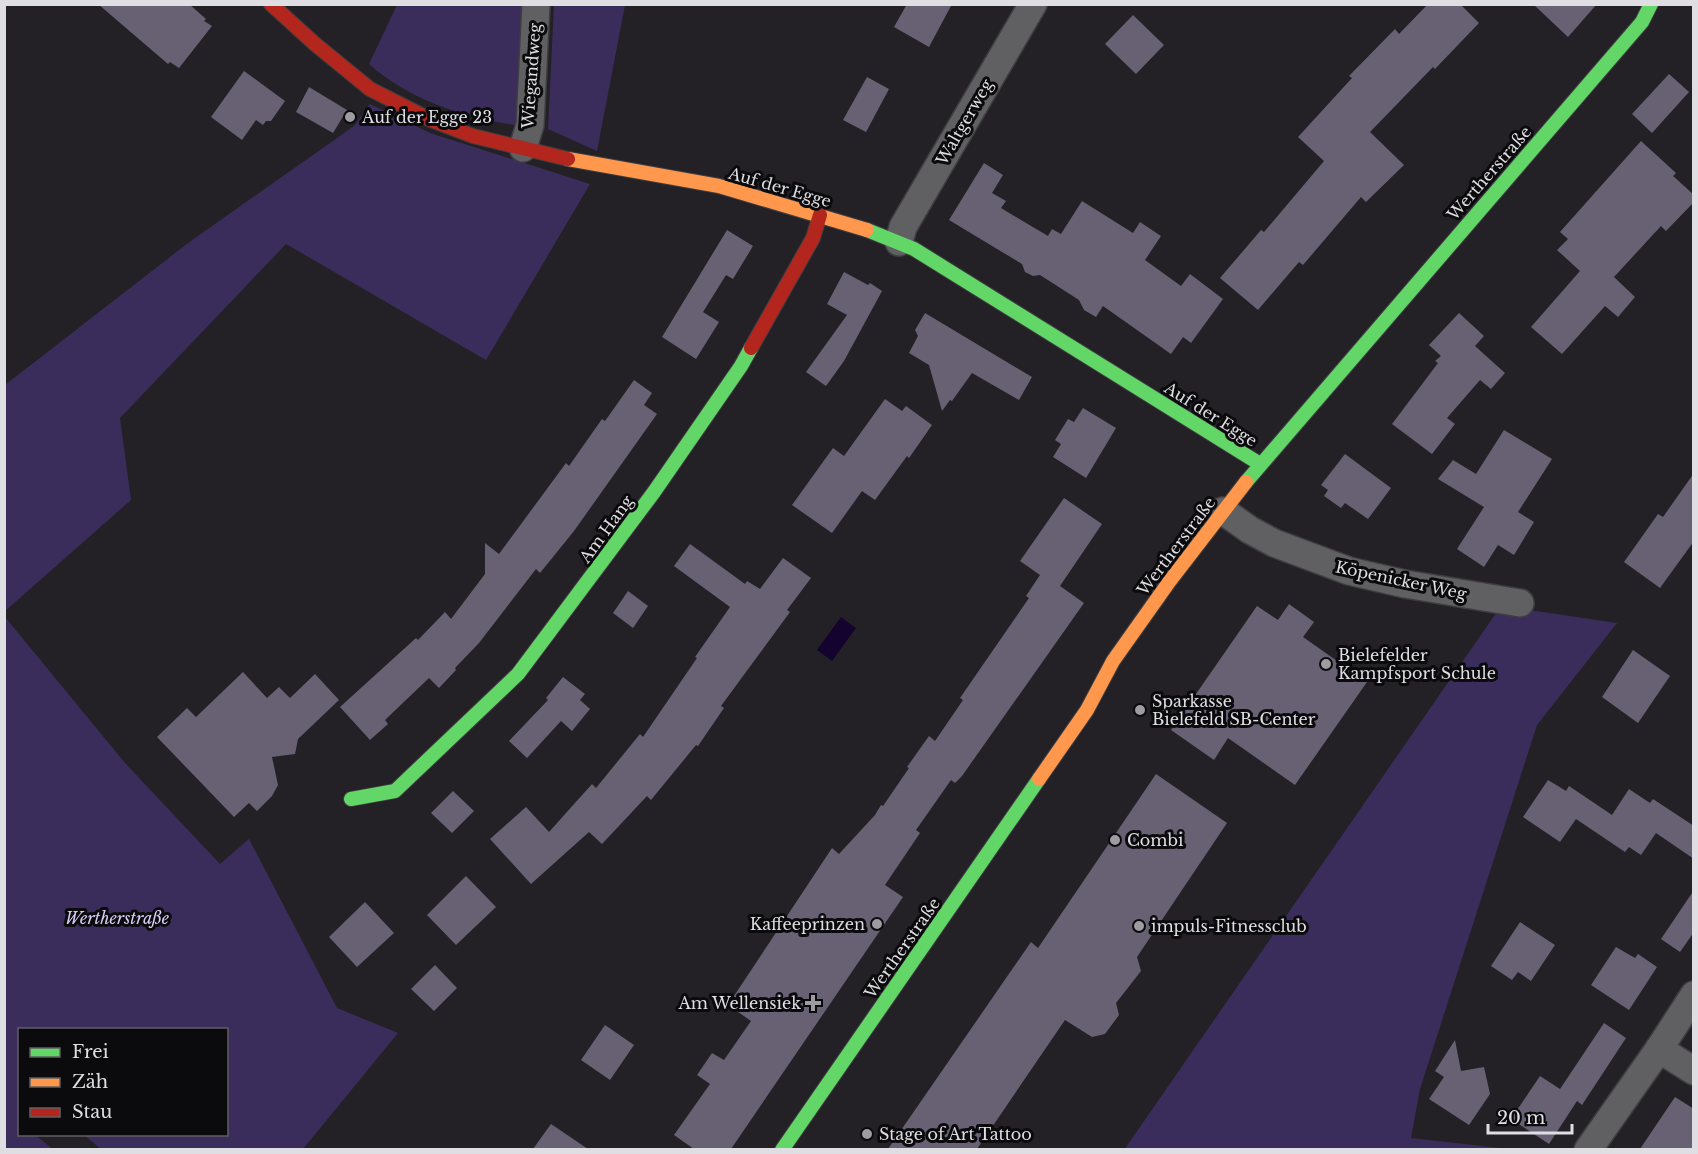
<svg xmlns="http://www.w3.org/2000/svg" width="1698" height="1154" font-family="'Libre Baskerville',serif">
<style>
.green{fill:#3b2d5b}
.water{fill:#14032e}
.building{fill:#676173}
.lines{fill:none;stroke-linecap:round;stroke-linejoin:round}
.street-casing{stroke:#3e3d41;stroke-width:30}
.fast-casing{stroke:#3e3d41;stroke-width:16}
.slow-casing{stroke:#3e3d41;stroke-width:16}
.jam-casing{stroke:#3e3d41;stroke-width:16}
.street{stroke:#606062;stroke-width:27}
.fast{stroke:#63d668;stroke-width:14}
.slow{stroke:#ff974d;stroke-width:14}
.jam{stroke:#b3261e;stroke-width:14}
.poi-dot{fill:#9d9ca1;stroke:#0b0a0d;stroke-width:2}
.labels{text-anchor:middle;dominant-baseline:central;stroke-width:6;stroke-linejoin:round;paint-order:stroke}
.street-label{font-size:16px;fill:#dfdee3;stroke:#0b0a0d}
.poi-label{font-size:16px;fill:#dfdee3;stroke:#0b0a0d;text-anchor:start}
.park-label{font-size:16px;font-style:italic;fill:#dad1fb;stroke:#0b0a0d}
</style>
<rect width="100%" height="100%" fill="#232126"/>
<g class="green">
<path d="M397,5H525L515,125C464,118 408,99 369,64Z"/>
<polygon points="554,5 625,5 597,151 548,129"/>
<polygon points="370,104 430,133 590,184 486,360 286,244 120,418 131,500 5,611 5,385 188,243 354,126"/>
<polygon points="1501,606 1617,623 1537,725 1420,1089 1411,1138 1509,1149 1124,1150"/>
<polygon points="5,617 125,763 220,864 249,839 337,1008 398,1033 303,1149 101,1149 84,1135 226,1134 226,1030 20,1030 20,1134 35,1135 53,1149 5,1149"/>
</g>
<polygon class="water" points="841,617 856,628 832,661 817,650"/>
<g class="building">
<polygon points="98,4 189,4 206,19 204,21 212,26 179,68 170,62 168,64"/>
<polygon points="907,4 952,4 929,47 894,27"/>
<polygon points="1428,4 1460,4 1479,23 1435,69 1433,67 1370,132 1404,165 1366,202 1361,197 1303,265 1299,262 1258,310 1220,278 1261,230 1264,232 1324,161 1298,137 1352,78 1349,76 1395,29 1399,34"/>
<polygon points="1533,4 1597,4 1568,37"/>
<polygon points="1133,15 1164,45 1136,74 1105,44"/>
<polygon points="244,71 285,101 271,121 266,121 263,125 256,120 242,140 211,117"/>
<polygon points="1669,74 1689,92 1652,133 1632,114"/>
<polygon points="867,77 889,89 866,132 843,120"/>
<polygon points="309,87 347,110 333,133 296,112"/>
<polygon points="1641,141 1676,173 1673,176 1694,195 1694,202 1666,231 1661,226 1614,277 1635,297 1618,317 1605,306 1562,354 1531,327 1580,271 1557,250 1568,239 1560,232"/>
<polygon points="984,163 1003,175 992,193 1006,201 1001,208 1048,236 1052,229 1061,234 1082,201 1133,233 1140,222 1161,236 1145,260 1181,286 1190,274 1223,299 1191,343 1183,337 1171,354 1103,306 1096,317 1084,310 1079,300 1040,275 1033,276 1025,272 1022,264 949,220"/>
<polygon points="727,230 753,246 733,279 726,275 703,312 719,322 696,359 662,337"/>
<polygon points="844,272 868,285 870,283 882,291 844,361 826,386 806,372 847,315 827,304"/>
<polygon points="925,313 1032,377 1019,400 972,373 952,401 950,400 942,411 929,365 909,353 918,336 915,330"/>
<polygon points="1459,313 1484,336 1475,346 1505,373 1491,389 1480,380 1447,418 1455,424 1432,454 1392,424 1438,363 1435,361 1441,356 1429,345"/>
<polygon points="634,380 652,393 644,405 657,414 574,531 540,573 536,569 479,643 455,668 456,670 439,688 429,678 385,720 388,724 370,740 340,707 416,638 418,640 445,612 451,619 485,574 485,543 499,554 566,463 569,466 602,419 605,421"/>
<polygon points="885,399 902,411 906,406 932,425 909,458 907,456 875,500 862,491 832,533 792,505 833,448 844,456"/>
<polygon points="1083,408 1116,428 1086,478 1053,457 1061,444 1055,440 1068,419 1074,422"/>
<polygon points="1504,430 1552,459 1518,512 1534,522 1514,555 1498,545 1484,567 1457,549 1484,507 1438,479 1453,460 1476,474"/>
<polygon points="1345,454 1391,488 1368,519 1345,503 1341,508 1324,496 1328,490 1321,485"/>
<polygon points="1694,473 1694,541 1660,588 1624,562 1658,514 1663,517"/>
<polygon points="1064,498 1102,524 1060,586 1084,603 962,776 955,783 951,780 916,830 920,833 885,885 903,897 731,1149 694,1149 674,1135 710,1084 697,1075 712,1053 724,1060 751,1021 728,1005 832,848 839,854 875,815 881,805 883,806 909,768 907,767 929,736 935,741 963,700 960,698 1029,598 1026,596 1040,575 1020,561"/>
<polygon points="690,544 745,584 747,581 760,589 783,558 811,578 787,610 790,612 721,706 724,708 698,746 696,745 651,800 647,796 602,844 589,832 531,884 490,839 526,807 549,832 592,784 596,788 640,734 643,737 697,658 695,657 730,607 674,566"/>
<polygon points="628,591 648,606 633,628 613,613"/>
<polygon points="1289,604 1314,622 1303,637 1367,682 1295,785 1228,738 1214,760 1171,730 1257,606 1278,620"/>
<polygon points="1633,650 1670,676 1638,723 1602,697"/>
<polygon points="243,672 267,698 279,687 290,698 315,674 339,700 298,739 295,754 272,757 278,785 272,796 257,811 249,803 234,817 157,737 187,708 196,717"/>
<polygon points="563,677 585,694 580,700 590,709 572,731 561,721 527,758 509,741 548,700 546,698"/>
<polygon points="1156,774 1227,823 1137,957 1141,971 1116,1003 1119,1015 1105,1034 1092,1037 1065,1020 977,1149 888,1149 1031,942 1038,948"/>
<polygon points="1548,780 1566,791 1569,786 1612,815 1629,789 1650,803 1653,799 1694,826 1694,859 1656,833 1641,855 1629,847 1625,852 1576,819 1560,842 1523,817"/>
<polygon points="453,791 474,811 452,833 431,813"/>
<polygon points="466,876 496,907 456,945 427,915"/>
<polygon points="1694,890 1694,932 1680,952 1661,939"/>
<polygon points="365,902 394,933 357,967 329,937"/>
<polygon points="1520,922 1555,945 1531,981 1518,972 1512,980 1491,966"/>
<polygon points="1616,947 1635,958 1638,954 1657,967 1629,1010 1591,985"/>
<polygon points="435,965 457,988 434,1011 411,989"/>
<polygon points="1604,1023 1626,1038 1582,1105 1577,1101 1549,1144 1511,1119 1540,1076 1560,1089"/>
<polygon points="605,1025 634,1045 610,1080 581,1060"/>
<polygon points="1455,1040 1461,1071 1484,1067 1490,1094 1469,1125 1429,1099 1444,1077 1435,1071"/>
<polygon points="1675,1097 1694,1109 1694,1149 1640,1149"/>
<polygon points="551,1124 588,1149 533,1149"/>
</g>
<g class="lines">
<g class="street-casing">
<g id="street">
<polyline points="523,148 530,125 536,4"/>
<polyline points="899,242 903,227 1033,4"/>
<polyline points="1223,511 1250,530 1274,543 1349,571 1405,584 1520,603"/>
<polyline points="1659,1049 1694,1071"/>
<polyline points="1588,1150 1659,1049 1694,995"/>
</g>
</g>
<g class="fast-casing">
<g id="fast">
<polyline points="867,230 914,249 1260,464"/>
<polyline points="1246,482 1642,22 1651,4"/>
<polyline points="351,799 395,791 518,674 654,492 741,366 751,348"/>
<polyline points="782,1150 1039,779"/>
</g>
</g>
<g class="slow-casing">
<g id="slow">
<polyline points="568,159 719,186 867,230"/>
<polyline points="1039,779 1087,710 1113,661 1169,582 1246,482"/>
</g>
</g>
<g class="jam-casing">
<g id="jam">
<polyline points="271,4 315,44 370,89 431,120 473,136 568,159"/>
<polyline points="751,348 813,238 820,215"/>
</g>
</g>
<use href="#street" class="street"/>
<use href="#fast" class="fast"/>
<use href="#slow" class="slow"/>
<use href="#jam" class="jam"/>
</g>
<g class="poi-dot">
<circle cx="350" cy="117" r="6"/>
<circle cx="1326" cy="664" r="6"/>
<circle cx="1140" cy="710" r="6"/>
<circle cx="1115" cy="840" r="6"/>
<circle cx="877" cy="924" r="6"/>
<circle cx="1139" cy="926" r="6"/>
<path d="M810 994h6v6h6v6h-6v6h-6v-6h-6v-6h6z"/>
<circle cx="867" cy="1134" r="6"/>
</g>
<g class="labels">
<g class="street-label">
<text transform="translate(531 76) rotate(-86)">Wiegandweg</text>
<text transform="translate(964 122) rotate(-60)">Waltgerweg</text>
<text transform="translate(1489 173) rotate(-49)">Wertherstraße</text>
<text transform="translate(780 187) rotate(16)">Auf der Egge</text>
<text transform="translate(1211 414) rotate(32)">Auf der Egge</text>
<text transform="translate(606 529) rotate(-54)">Am Hang</text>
<text transform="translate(1176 546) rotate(-53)">Wertherstraße</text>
<text transform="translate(1401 580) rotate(12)">Köpenicker Weg</text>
<text transform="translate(902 948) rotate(-55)">Wertherstraße</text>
</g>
<g class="poi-label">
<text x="362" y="117">Auf der Egge 23</text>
<text x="1338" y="655">Bielefelder<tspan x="1338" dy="18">Kampfsport Schule</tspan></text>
<text x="1152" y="701">Sparkasse<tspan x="1152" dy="18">Bielefeld SB-Center</tspan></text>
<text x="1127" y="840">Combi</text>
<text x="865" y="924" text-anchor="end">Kaffeeprinzen</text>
<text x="1151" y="926">impuls-Fitnessclub</text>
<text x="801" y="1003" text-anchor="end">Am Wellensiek</text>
<text x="879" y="1134">Stage of Art Tattoo</text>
</g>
<g class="park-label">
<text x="117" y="918">Wertherstraße</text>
</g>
</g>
<rect width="1698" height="1154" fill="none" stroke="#dfdee3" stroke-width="12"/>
<rect x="18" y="1028" width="210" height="108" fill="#0b0a0d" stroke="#605f63" stroke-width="1.5"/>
<rect x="30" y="1048" width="30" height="9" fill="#63d668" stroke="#605f63" stroke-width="1.5"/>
<text x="72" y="1058" font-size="18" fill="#dfdee3">Frei</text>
<rect x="30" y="1078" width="30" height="9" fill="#ff974d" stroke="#605f63" stroke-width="1.5"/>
<text x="72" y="1088" font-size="18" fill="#dfdee3">Zäh</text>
<rect x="30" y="1108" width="30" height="9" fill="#b3261e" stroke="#605f63" stroke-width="1.5"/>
<text x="72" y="1118" font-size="18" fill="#dfdee3">Stau</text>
<path d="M1488 1124v9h84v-9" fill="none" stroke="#dfdee3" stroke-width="3"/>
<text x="1497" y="1124" font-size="18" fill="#dfdee3" stroke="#0b0a0d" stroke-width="4.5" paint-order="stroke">20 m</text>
</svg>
